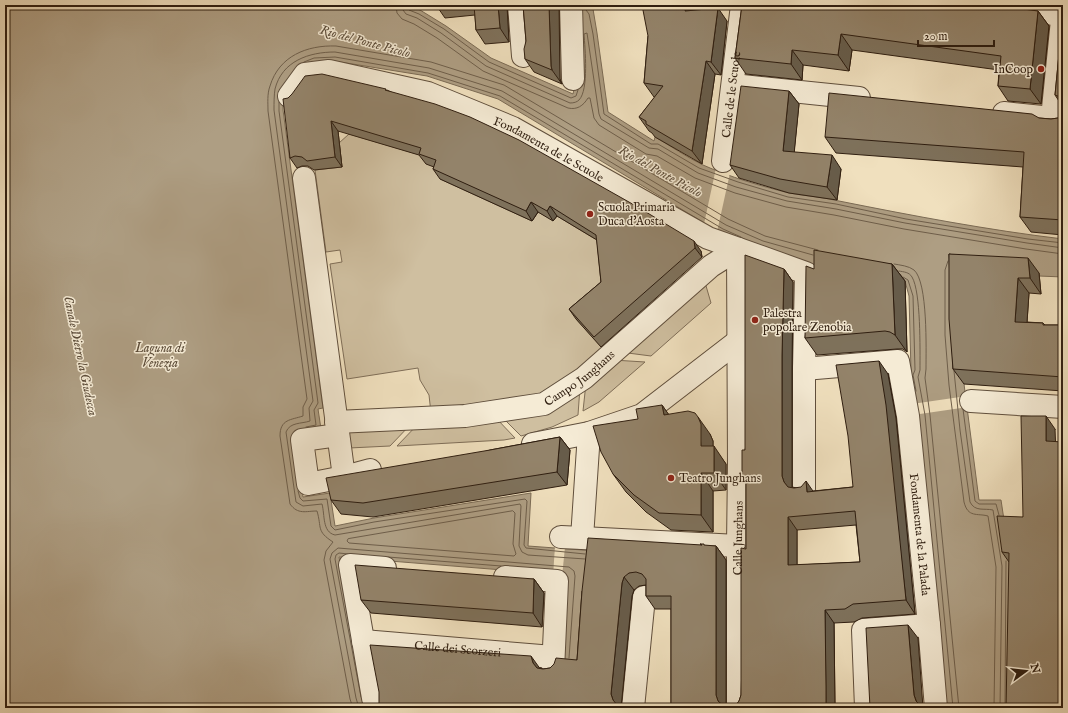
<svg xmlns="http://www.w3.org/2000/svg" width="1068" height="713" font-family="'IM FELL English',serif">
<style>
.green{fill:#cfbfa0;stroke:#7f6e58}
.water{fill:#ae9e83;stroke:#7b6b55}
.pier{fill:#f0e0be}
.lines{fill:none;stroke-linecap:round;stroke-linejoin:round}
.shore{stroke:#6e5e4a;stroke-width:1}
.minor-casing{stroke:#5f4e3c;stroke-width:24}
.minor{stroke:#f5ebd5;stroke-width:22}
.wall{fill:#7e715b;stroke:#2f1e10;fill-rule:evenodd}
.shaded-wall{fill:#675c4a;stroke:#2f1e10}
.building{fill:#93836a;stroke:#2f1e10;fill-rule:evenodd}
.poi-dot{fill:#8f2418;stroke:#f5ebd5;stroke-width:1.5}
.labels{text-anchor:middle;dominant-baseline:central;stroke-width:3;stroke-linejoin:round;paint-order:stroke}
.poi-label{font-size:12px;fill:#2f1e10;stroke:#f5ebd5;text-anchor:start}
.street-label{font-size:12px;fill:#2f1e10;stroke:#f5ebd5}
.water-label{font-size:13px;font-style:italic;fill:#5b4b38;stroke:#f5ebd5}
</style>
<rect width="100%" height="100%" fill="#f0e0be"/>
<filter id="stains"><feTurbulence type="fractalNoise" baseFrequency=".005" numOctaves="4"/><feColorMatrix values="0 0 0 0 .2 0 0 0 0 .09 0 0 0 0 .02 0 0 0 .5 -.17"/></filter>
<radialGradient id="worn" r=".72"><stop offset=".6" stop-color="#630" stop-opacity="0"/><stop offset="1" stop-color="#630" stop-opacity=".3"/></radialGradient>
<g class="green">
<polygon points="349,134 427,157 443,170 440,179 532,221 538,212 553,220 557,216 595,239 601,238 606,282 576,319 606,352 535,401 431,413 429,395 420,380 418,368 347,379 330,264 342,262 340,250 326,252 315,170 342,167 339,143"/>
<polygon points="704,279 711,303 651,356 620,352"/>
<polygon points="613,360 645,362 599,402 583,411 586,383"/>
<polygon points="580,387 578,415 552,427 521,436 503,418"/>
<polygon points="496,418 515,438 504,440 397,446 419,423"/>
<polygon points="412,423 390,446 349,448 348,428"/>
</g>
<path class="water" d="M5,5H405L420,10L446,26L491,58L573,94L576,80L575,5H590V9H593L597,33L608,112L654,141L655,137C671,146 686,157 703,165C730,177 760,186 789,193C805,196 823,197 839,201C914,216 988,230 1063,239V277L1039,276L964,384L979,500H1001L1011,566L1009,708H944L908,371H911L909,296L905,281L826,268L760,250L721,233L498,99L427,76L334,61L283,99V110L323,408L318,409L321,429L295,434L303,497L330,493L335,526L374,518L531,493L528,546L596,551L584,708H556L566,575L339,557L365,697L369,708H5Z"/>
<g class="pier">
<polygon points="716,168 730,173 717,232 704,224"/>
<polygon points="967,396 968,407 913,415 912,404"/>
<polygon points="555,546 565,547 562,577 553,576"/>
</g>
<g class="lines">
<g class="shore">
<path d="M396,5L397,13L402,19L414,24L437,38L483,71L568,108C577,110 583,106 588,98H590L594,118L599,125L646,154L657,156L695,178L735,193L786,207L834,215L904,229L1026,249L1063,254"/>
<path d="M402,5L403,10L406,14L417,18L441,33L486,66L570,103C574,103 577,102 579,100C589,90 585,48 584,34L587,33L599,114L601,119L649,148L658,149L698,173L736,187L787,201L836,209L905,223L1027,243L1063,248"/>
<polyline points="407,5 409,10 419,14 444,29 489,62 571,98 576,96 578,90"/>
<polyline points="586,5 586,10 589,14 593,34 604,114 651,144 658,144 699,168 713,173 738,182 788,197 836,204 906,219 1028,239 1063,243"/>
<polyline points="304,62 314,58 335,57 428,73 500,96 723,229 741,237"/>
<polyline points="279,102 279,111 318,403 314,410 316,425 306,427"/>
<path d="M948,261L945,270V335L949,385L964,502C968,518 977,513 988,516L996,567L994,708"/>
<path d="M894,264C900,265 909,266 914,270C928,282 926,350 926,369L925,378L930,415L959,708"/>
<path d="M899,271C904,272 909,272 912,277C921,292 920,350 920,370L918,377L925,415L953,708"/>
<polyline points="903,277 908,280 913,296 915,370 913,375 916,391"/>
<path d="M954,371L960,430L970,502C975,512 984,508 993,510L1002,566L1000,708"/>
<polyline points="963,409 975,501 979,504 996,504 999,515"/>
<polyline points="298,491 300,498 303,501 327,499 331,526 335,530 374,522 525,499 527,501 524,545 526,548 585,554"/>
<polygon points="513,511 515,513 513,544 516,554 514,556 349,543 347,541 348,539"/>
<polyline points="348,554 339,553 336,555 335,559 361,697"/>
<polyline points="388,557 501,566"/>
<path d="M585,559L528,555L522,552L519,546L521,506L520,504L335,535C322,532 325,515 322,504L303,506L296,502L286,432C290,422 301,424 310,421L309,408L313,401L274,110C274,103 274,95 275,89C282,61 309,52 335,52L429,68L502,91L726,225L763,241L813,255"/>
<path d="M353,708L350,699L324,560L326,551L333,542C316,531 322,528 317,511C306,511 298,515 290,504L280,436C280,419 291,420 303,416V407L307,399L268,111C268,103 267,94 270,86C279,56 307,45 336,46L431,62L504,85L728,219L765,236L818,250"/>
<polyline points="359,708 356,698 330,559 332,553 338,548 569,567 574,571 575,576 569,658"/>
<polyline points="1005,708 1006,561"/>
</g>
<g class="minor-casing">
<g id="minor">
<polyline points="519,5 523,56"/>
<polyline points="571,5 573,79"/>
<polyline points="983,5 1062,15"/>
<polyline points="733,85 859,98"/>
<path id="s1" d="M289,96L305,74L329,71L428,93L513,128L708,238L806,273L804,369L898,361L908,416L929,625L936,708"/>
<polyline points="1004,113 1052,118 1051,121 1063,122"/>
<polyline points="1052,118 1063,10"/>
<path id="s2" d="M723,161L742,5"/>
<polyline points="304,178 344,477 370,470"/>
<polyline points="971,401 1063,407"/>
<path id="s3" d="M336,422L465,416L544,404L584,378L711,266L738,249"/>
<polyline points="338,435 302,440 308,484 344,477"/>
<polyline points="533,444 589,433 642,415 738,341"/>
<polyline points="804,489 804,369"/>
<polyline points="561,537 582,538 589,433"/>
<polyline points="582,538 738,546"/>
<polyline points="505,577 557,581 553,670"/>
<path id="s4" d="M363,641L553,657"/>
<polyline points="376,708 373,698 350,565 385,568"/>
<polyline points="633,708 644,597"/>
<path id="s5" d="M738,708V546L739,464L738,249"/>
<polyline points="866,708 863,630 929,625"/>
</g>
</g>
<use href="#minor" class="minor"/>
</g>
<g class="wall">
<polygon points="436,5 507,5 509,42 485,44 476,30 475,15 445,18"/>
<polygon points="523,5 559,5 560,79 562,84 534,72 525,59 526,41"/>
<polygon points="595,5 604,5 604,7"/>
<polygon points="700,5 699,9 727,21 721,75 715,74 702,164 655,137 652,133 649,131 639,117 655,97 654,97 644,83 648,36"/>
<polygon points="742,5 1038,11 1049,26 1041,104 1008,101 998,86 999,70 852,50 849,71 803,65 802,80 746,74 735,58"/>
<polygon points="1063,13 1063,107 1055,95"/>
<polygon points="387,90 701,251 702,257 601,347 576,319 569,309 601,282 597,240 557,216 553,221 538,212 532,221 440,179 433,169 434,167 426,164 419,155 338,131 342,167 314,170 308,166 302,166 297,168 290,158 288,98"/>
<polygon points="789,91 799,104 794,152 841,169 837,200 789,193 739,178 730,165"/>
<polygon points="1063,113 1063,235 1031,232 1020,217 1023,167 836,153 825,137 1039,118 1051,119 1058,118"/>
<polygon points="949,254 1039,273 1041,294 1029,293 1027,322 1043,323 1045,325 1063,325 1063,391 964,384 953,369"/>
<polygon points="892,264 905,281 907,352 903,349 897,349 817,355 805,338 814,269"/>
<path d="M784,269L793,282L792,369V487L813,491L853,487L888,374L896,418L915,614L862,618L854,622L834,623L835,708H671V609H655L646,596V585L639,586L634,590L632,596L621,707L540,668L543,669L550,668L577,660L582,591L701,545L700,544L705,546H716L726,560V707H729L735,706L739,701L741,695L746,549V482L742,477L745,450ZM856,525L860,562L797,565V530Z"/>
<polygon points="662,405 668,414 710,434 713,441 713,446 726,464 726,490 713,491 713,532 671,530 646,512 626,492 613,474 638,419"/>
<polygon points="1055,429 1009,562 1002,552 1023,517"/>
<polygon points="560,437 570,450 567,485 373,517 341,514 331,500 490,450"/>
<polygon points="534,579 544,593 542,627 371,613 361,600"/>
</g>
<g class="shaded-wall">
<polygon points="498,5 507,5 509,42 500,28"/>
<polygon points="549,5 559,5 560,79 562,84 552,70 551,66"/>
<polygon points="687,5 700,5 695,24 685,11"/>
<polygon points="718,8 727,21 721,75 711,62"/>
<polygon points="1038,11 1049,26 1041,104 1030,89"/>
<polygon points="841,34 852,50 849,71 838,55"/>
<polygon points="792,50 803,65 802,80 791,64"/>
<polygon points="706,61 715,74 702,164 692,151"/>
<polygon points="789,91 799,104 793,165 783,151"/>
<polygon points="331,121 338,131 342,167 335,157"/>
<polygon points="832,155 841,169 837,200 827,187"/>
<polygon points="531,202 538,212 532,221 526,211"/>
<polygon points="550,206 557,216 553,221 547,211"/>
<polygon points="694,241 701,251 702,257 695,248"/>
<polygon points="1028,258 1039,273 1041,294 1030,278"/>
<polygon points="892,264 905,281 907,352 895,335"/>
<polygon points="784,269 793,282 792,369 792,489 793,495 784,482 782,476 782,356"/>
<polygon points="1018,278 1029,293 1026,337 1015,322"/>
<polygon points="879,361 888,374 896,418 915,614 906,600"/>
<polygon points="662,405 674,422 664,415"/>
<polygon points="1046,416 1055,429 1056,454 1046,441"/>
<polygon points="698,417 710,434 713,441 713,464 701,446"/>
<polygon points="560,437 570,450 567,485 557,472"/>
<polygon points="714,446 726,464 726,490 714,473"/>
<polygon points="701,473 713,491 713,532 701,515"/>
<polygon points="806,481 815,494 807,492"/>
<polygon points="788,517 797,530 797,578 788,565"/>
<polygon points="716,546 726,560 726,708 718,701 716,695"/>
<polygon points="624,577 634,590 632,596 621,708 617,708 613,700 611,694 622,583"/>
<polygon points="534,579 544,593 542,627 533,613"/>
<polygon points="825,610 834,623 835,708 826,708"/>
<polygon points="908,625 918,638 923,708 919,708 914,695"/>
<polygon points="531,656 541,670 542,676 533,663"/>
</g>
<g class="building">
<polygon points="474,5 498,5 500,28 476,30"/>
<polygon points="523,5 549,5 551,66 552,70 525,59 524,49 526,41"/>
<polygon points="642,5 687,5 685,11 718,8 711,62 706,61 692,151 646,124 646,121 639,117 663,86 644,83 648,36"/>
<polygon points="742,5 994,5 1038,11 1030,89 998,86 1001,56 841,34 838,55 792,50 791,64 735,58"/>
<polygon points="1063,13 1063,101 1060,97 1055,95"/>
<polygon points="322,74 386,89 385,90 435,104 470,117 519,140 636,206 694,241 695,248 594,337 569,309 601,282 596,235 550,206 547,211 531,202 526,211 433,169 436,160 419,154 421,148 331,121 335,157 307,161 302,157 295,156 290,158 283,99 288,98 292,94 305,76"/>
<polygon points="741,86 789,91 783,151 832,155 827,187 780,179 730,165"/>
<polygon points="829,93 1032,114 1039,118 1051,119 1058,118 1063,113 1063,220 1020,217 1024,152 825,137"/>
<polygon points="814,250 892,264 895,335 890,332 885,331 805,338 806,266 814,269"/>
<polygon points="949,254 1028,258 1030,278 1018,278 1015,322 1043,323 1043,325 1063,325 1063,377 953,369 949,319"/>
<path d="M745,255L784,269L782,356V476L784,482L788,487L794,488L801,487L806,481L807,492L853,487L848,436L836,365L879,361L886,405L906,600L853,604L845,609L825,610L826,686V708H671V596H646V579L642,574L636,572L629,573L624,577L622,583L611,694L613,700L618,706L617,708H379V692L370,645L531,656L533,663L537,668L543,669L550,668L554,664L556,658L577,660L582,591L588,538L702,545L700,544H704V545L716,546V695L718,701L723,706L729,707L735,706L739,701L741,695V548L746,549V477H742V450H745ZM855,511L860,562L788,565V517Z"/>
<polygon points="662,405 664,415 688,411 695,413 698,417 701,424 701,446 714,446 714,473 701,473 701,515 659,513 634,495 613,474 601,452 593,426 638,419 636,409"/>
<polygon points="1021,416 1046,416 1046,441 1063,442 1063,708 1006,708 1009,553 1002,552 997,516 1023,517"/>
<polygon points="560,437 557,472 363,503 331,500 326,478 490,450"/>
<polygon points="355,565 534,579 533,613 361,600"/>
<polygon points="908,625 914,695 916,701 919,704 919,708 870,708 866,628"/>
</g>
<g class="poi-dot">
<circle cx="1041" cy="69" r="4"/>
<circle cx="590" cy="214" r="4"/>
<circle cx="755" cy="320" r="4"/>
<circle cx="671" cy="478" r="4"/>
</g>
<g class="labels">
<g class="poi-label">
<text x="1033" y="69" text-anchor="end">InCoop</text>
<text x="598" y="207">Scuola Primaria<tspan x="598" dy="14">Duca d'Aosta</tspan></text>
<text x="763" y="313">Palestra<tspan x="763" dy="14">popolare Zenobia</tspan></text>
<text x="679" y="478">Teatro Junghans</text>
</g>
<g class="street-label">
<text stroke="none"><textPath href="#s2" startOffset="67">Calle de le Scuole</textPath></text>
<text stroke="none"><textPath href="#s1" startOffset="286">Fondamenta de le Scuole</textPath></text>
<text stroke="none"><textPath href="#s3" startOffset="253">Campo Junghans</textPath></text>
<text stroke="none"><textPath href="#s1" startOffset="938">Fondamenta de la Palada</textPath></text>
<text stroke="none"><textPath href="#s5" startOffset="170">Calle Junghans</textPath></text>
<text stroke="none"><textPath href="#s4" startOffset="95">Calle dei Scorzeri</textPath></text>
</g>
<g class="water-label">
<text transform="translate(365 42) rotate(15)">Rio del Ponte Picolo</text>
<text transform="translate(660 172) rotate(29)">Rio del Ponte Picolo</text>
<text x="160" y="348">Laguna di<tspan x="160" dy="15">Venezia</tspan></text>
<text transform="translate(80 356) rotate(78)">Canale Dietro la Giudecca</text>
</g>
</g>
<rect width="1068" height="713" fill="none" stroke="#f0e0be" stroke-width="20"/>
<rect x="6" y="6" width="1056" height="701" fill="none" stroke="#2f1e10" stroke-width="2"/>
<rect x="10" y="10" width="1048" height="693" fill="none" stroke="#2f1e10"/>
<g transform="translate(1026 671) rotate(75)" stroke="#f5ebd5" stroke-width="3" paint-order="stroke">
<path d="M0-3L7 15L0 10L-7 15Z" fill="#2f1e10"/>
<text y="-6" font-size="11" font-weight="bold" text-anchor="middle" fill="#2f1e10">N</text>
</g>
<path d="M918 40v6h76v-6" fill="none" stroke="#2f1e10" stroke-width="2"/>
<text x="924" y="40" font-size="12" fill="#2f1e10" stroke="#f5ebd5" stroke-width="3" paint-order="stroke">20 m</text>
<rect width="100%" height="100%" filter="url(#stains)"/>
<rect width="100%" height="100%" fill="url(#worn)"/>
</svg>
